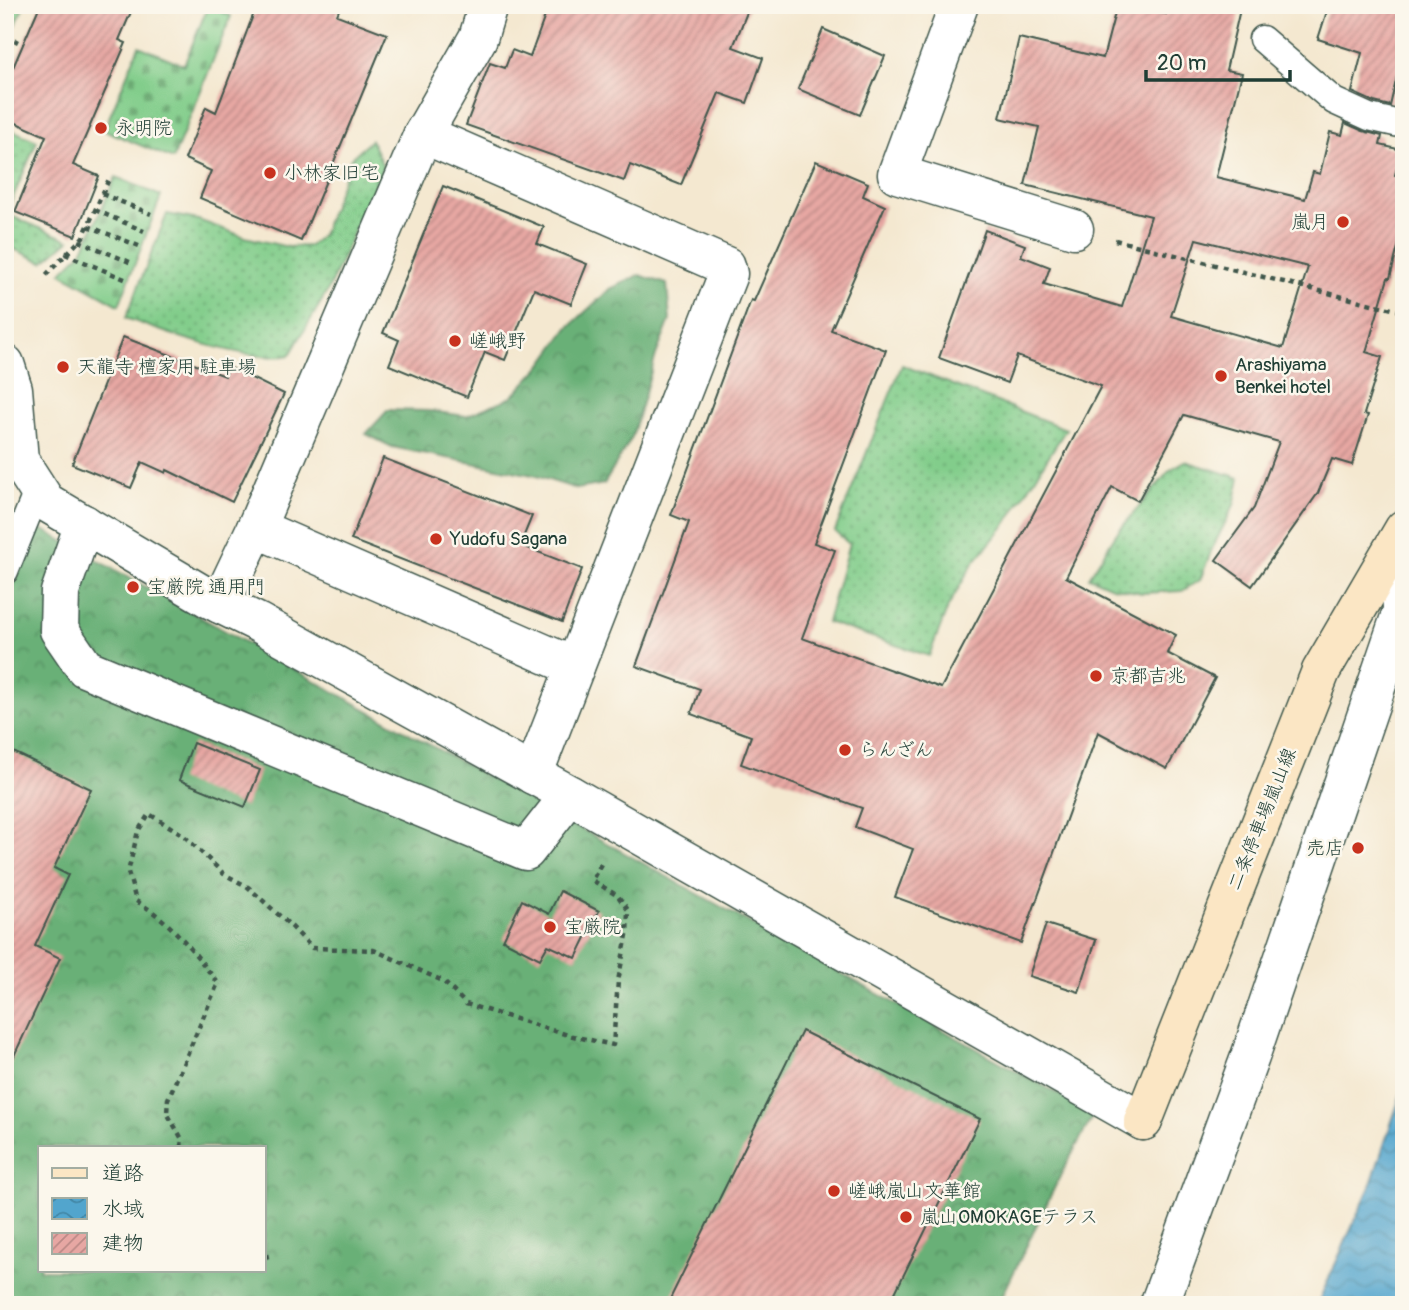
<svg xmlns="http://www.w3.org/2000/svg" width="1409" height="1310" font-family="Pangolin,'Klee One',sans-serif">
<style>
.forest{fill:url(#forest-crowns);stroke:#447656;stroke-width:2;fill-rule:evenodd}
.cemetery{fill:url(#cemetery-stones);stroke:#508560;stroke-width:2}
.garden{fill:url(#garden-dots);stroke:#508560;stroke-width:2}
.water{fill:url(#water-waves);stroke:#387180;stroke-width:2}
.building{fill:url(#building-hatch);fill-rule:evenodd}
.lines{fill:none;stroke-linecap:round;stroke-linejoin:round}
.lane-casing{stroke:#3f574b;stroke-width:29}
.street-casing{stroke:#3f574b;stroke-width:41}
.secondary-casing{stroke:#3f574b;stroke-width:41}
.path{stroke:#3f574b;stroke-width:4.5;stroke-dasharray:5 5;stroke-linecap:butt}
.lane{stroke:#fff;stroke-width:26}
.street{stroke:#fff;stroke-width:38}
.secondary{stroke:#fbe6c4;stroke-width:38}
.poi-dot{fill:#c8321e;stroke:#fbf7ec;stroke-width:2.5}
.labels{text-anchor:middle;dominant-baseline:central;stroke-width:5;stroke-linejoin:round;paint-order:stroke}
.poi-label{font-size:19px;fill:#1f3d34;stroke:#fbf7ec;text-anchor:start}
.street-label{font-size:19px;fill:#1f3d34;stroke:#fbf7ec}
</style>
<defs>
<pattern id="forest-crowns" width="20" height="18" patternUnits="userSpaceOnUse" patternTransform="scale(1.75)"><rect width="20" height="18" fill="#69b077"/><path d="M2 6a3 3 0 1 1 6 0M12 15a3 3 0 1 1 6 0" fill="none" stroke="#569062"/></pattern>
<pattern id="cemetery-stones" width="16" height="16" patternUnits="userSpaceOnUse" patternTransform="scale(1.75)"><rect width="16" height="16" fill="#82cd8b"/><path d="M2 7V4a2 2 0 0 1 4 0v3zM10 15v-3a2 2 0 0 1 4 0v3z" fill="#6aa872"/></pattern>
<pattern id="garden-dots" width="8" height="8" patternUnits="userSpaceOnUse" patternTransform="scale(1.75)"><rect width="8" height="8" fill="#82cd8b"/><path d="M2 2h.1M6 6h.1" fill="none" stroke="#6aa872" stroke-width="1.8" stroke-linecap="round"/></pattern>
<pattern id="water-waves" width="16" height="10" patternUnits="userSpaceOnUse" patternTransform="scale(1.75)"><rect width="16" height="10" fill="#52a5cd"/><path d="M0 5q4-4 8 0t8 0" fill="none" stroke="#4388a7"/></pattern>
<pattern id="building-hatch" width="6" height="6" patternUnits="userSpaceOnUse" patternTransform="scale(1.75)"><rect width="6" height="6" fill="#e7a7a3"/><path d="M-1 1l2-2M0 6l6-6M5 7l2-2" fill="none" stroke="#bb8986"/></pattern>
</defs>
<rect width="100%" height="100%" fill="#fbf7ec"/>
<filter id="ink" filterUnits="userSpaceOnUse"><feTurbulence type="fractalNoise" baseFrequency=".0143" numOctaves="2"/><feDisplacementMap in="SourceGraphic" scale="14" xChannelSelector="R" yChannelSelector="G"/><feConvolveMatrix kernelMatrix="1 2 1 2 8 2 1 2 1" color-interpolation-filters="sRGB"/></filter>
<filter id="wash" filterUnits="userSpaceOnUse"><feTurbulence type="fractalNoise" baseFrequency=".00686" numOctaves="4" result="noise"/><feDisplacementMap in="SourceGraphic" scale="28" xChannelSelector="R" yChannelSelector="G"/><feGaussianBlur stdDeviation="1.57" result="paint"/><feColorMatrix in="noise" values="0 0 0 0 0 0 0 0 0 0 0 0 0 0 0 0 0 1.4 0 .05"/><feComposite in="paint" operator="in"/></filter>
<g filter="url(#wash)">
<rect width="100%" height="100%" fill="#f4e8d0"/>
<g class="forest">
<polygon points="639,275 667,284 670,320 656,355 632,437 604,484 577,489 533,475 392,447 366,434 388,410 430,411 466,416 512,397 540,367 568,328 610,289"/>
<path d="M38,527L1094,1114L1062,1172L998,1305H5V605ZM40,1147H264V1270H40Z"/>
</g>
<g class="cemetery">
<polygon points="208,6 231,16 173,159 104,130 139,46 184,65"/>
<polygon points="116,177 161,196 119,305 61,273 82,252"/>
</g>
<g class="garden">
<polygon points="5,5 24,5 16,25 5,28"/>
<polygon points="5,127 37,141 6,214 69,240 43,262 5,245"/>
<path d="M371,140L383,166L328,290L290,355C254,364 162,332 126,318L167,214L198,220L245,237L288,247L309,246L322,235L351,158Z"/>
<polygon points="902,365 1066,429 1006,524 973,563 948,607 929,656 827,622 849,544 835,531"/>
<polygon points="1185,461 1240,478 1234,505 1212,549 1200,580 1182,591 1142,593 1112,587 1089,577 1116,534 1170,470"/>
</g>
<polygon class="water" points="1404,1085 1404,1305 1317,1305 1370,1187"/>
<g id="blocks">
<g class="building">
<polygon points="40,5 134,5 119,40 126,43 73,165 99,176 75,236 15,212 46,136 5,118 5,86"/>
<polygon points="257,5 341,5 337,15 387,34 301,241 200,198 211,171 185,159 206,107 216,112"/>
<polygon points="549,5 750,5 733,47 763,58 747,103 719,93 681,185 630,165 624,181 466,125 490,63 505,68 512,50 530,57"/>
<path d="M1117,5H1128L1166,14L1168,5H1241L1226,70L1242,73L1216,177L1305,199L1313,172L1320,174L1330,132L1342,135L1345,123L1363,131L1382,136L1380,145L1402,150L1395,175L1404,177V224L1390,278H1388L1366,352L1382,357L1364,414L1368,415L1352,465L1332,459L1318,493L1252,586L1216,560L1254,508L1279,442L1184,415L1138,501L1112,487L1066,577L1176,635L1167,653L1215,678L1167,769L1098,732L1021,943L895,897L913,849L855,827L862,808L741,764L751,736L691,714L700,689L636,666L689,522L671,515L751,300L754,301L816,161L868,183L863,196L885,206L831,330L886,350L814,543L835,550L802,638L941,688L1101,386L1017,356L1007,383L939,358L985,230L1025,245L1021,256L1050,267L1044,284L1122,307L1151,216L1025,185L1039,127L1000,118L1019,38L1103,58ZM1196,239L1308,267L1283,348L1171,316Z"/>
<polygon points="1329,5 1404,5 1404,47 1390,106 1374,102 1352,92 1362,53 1318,39"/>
<polygon points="823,29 885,56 860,115 798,89"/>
<polygon points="443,186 544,227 537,244 587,264 571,304 534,289 505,360 485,352 467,397 389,365 399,340 383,333"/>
<polygon points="123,337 225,376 229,367 284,394 232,502 167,470 166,473 142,462 131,488 72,464"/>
<polygon points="383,458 532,516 520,545 582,569 562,622 351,540"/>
<polygon points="193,743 260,770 245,807 179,780"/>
<polygon points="5,748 91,789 54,868 68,875 35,946 60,958 5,1075"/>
<polygon points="560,891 599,911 576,958 548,945 540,959 503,940 522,900 549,914"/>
<polygon points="1046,924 1096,940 1079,992 1029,976"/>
<polygon points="802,1031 980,1119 889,1305 667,1305"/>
</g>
</g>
</g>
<g filter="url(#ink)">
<use href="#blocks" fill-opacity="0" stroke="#3f574b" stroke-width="2"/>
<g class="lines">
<g class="lane-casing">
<g id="lane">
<polyline points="1262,39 1334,101 1369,117 1404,125"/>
<polyline points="5,571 38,489"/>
</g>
</g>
<g class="street-casing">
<g id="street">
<polyline points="488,5 478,38 423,134 256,528 575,667"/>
<polyline points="959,5 897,174 1074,229"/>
<polyline points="423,134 726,266 728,274 533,775"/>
<polyline points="5,364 13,389 19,460 46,502 210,599 257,622 570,795 1143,1121"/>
<polyline points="84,524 60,592 59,630 85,668 526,851 570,795"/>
<polyline points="220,604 256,528"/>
<polyline points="1159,1305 1250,1057 1402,611 1400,537"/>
</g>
</g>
<g class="secondary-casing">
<polyline id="secondary" points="1143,1121 1321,671 1404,529"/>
</g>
<g class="path">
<polyline points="5,40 12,39 18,42"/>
<polyline points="102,194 151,214"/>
<polyline points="95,210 144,231"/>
<polyline points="88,226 139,246"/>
<polyline points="1115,240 1404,312"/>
<polyline points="79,241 132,263"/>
<polyline points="65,254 127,280"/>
<polyline points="46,275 83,237 109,179"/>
<path d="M181,1147L182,1139L167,1113L168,1099L218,983C193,951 171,921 136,901L128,872L138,831L149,814L182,834L224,874L248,887L292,927L312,948L374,950L443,981L466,1004L568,1035L613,1045L618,981L627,935L628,910L618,896L592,880L601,864"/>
<polyline points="264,1257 269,1256"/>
</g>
<use href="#lane" class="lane"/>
<use href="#street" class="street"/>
<use href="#secondary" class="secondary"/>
</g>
</g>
<g class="poi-dot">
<circle cx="101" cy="128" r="7"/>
<circle cx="270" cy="173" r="7"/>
<circle cx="1343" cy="222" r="7"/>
<circle cx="455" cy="341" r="7"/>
<circle cx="63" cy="367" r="7"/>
<circle cx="1221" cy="376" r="7"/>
<circle cx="436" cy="539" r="7"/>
<circle cx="133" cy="587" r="7"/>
<circle cx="1096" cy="676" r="7"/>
<circle cx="845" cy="750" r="7"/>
<circle cx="1358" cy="848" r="7"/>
<circle cx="550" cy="927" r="7"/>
<circle cx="834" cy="1191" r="7"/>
<circle cx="906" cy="1217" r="7"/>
</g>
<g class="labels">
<g class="poi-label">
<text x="115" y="128">永明院</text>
<text x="284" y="173">小林家旧宅</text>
<text x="1329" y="222" text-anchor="end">嵐月</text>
<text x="469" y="341">嵯峨野</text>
<text x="1235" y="365">Arashiyama<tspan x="1235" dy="22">Benkei hotel</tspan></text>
<text x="77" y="367">天龍寺 檀家用 駐車場</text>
<text x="450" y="539">Yudofu Sagana</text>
<text x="147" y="587">宝厳院 通用門</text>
<text x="1110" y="676">京都吉兆</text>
<text x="859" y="750">らんざん</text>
<text x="1344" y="848" text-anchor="end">売店</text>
<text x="564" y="927">宝厳院</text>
<text x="848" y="1191">嵯峨嵐山文華館</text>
<text x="920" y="1217">嵐山OMOKAGEテラス</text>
</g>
<g class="street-label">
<text transform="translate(1262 819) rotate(-68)">二条停車場嵐山線</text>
</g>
</g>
<rect width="1409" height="1310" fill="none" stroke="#fbf7ec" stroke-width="28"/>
<rect x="38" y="1146" width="228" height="126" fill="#fbf7ec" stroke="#a3ada2" stroke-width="2"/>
<rect x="52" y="1168" width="35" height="10" fill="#fbe6c4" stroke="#a3ada2" stroke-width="2"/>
<text x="102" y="1180" font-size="21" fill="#1f3d34">道路</text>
<rect x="52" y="1198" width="35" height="21" fill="url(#water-waves)" stroke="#a3ada2" stroke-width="2"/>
<text x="102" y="1216" font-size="21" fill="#1f3d34">水域</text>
<rect x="52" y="1233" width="35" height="21" fill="url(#building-hatch)" stroke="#a3ada2" stroke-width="2"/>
<text x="102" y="1250" font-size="21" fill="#1f3d34">建物</text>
<path d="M1146 70v10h144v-10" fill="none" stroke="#1f3d34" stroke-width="3.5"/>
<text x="1157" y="70" font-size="21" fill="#1f3d34" stroke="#fbf7ec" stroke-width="5" paint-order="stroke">20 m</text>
</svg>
